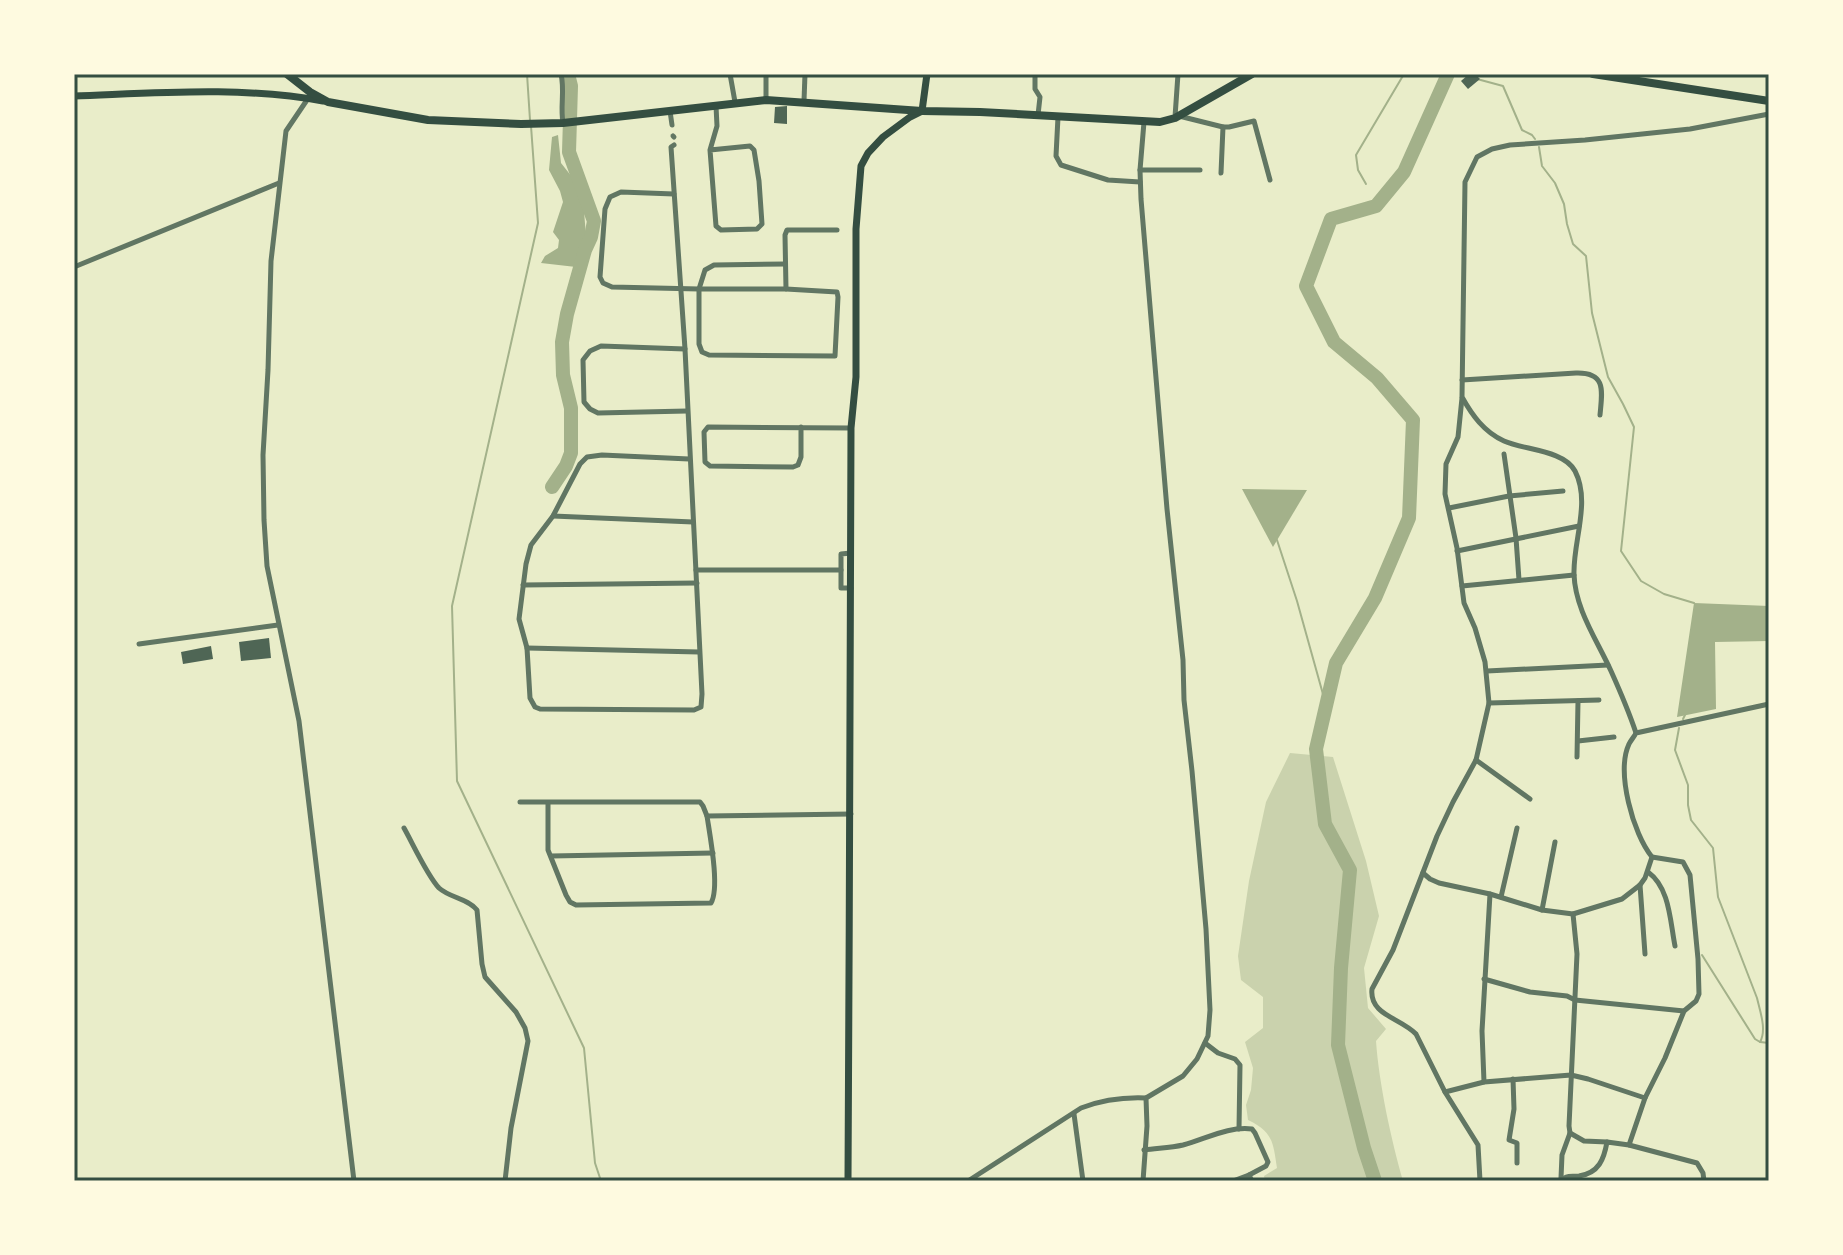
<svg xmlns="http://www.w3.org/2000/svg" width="1843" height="1255" font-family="Spectral,serif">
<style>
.green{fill:#cad2ad}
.water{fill:#a3b18a}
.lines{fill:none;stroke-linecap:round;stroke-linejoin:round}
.stream{stroke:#a3b18a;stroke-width:2}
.river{stroke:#a3b18a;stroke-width:14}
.building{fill:#4f6655}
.minor{stroke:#617663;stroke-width:5}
.secondary{stroke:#344e41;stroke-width:7}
.primary{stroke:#344e41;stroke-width:8}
.neatline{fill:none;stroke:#344e41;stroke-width:3}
</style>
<rect width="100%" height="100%" fill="#e9edc9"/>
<path class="green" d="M1290,753L1333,757L1366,861L1379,916L1364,968L1368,1008L1386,1029L1376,1041C1379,1084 1391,1139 1403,1181H1265L1264,1176L1277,1168C1273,1142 1273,1132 1248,1120L1246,1105L1251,1090L1253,1068L1245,1042L1263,1028V997L1241,980L1238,956L1249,881L1266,802Z"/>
<g class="water">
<polygon points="558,135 561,163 572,177 584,211 586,236 576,267 541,263 545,256 558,248 559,240 553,232 563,202 560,191 549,170 552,137"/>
<polygon points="1242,489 1307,490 1273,547"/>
<polygon points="1694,603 1769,606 1769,641 1715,642 1716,709 1677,717"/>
</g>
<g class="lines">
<g class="stream">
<polyline points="527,74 530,120"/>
<polyline points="1477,79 1503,86 1522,130 1532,135 1535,139"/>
<polyline points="531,126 538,223 452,606 457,781 584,1048 595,1163 601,1181"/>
<polyline points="1539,147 1542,166 1555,183 1564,204 1567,224 1573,244 1586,256 1592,313 1608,377 1623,404 1634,427 1621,551 1641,581 1664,594 1694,603"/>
<polyline points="1366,184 1358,170 1356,155 1404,74"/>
<polyline points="1277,540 1297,601 1326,705"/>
<polyline points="1683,719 1685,715"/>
<path d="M1679,728L1675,750L1688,785V805L1691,820L1713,848L1718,897L1757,998C1760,1011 1767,1030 1760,1042"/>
<polyline points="1702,955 1755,1039 1760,1042 1769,1043"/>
</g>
<g class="river">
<polyline points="552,487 566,466 571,453 571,408 563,375 562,342 567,314 585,250 591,237 594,221 569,152 571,86 568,74"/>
<polyline points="1375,1181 1364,1148 1338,1045 1341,968 1350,870 1325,824 1316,749 1336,663 1375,598 1409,518 1413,420 1377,378 1334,342 1306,286 1331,219 1376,206 1404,172 1448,74"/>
</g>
</g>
<g class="building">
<polygon points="1469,74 1475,74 1480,79 1468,89 1461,81"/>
<polygon points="787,106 787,124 774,123 775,107"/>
<polygon points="269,638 271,658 241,661 239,642"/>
<polygon points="211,646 213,659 183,664 181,652"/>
</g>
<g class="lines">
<g class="minor">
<path d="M561,74C565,91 560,106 563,123"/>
<polyline points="730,74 735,102"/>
<polyline points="1035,74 1035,89 1040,97 1038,115"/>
<polyline points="309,97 286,131 271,261 268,370 263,455 264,520 267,566 299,721 354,1181"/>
<polyline points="766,100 766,74"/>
<polyline points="804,101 805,74"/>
<polyline points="670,111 672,125"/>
<polyline points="1179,116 1223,127 1229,127 1254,121 1270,180"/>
<polyline points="1058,117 1056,156 1061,165 1108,180 1140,182"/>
<polyline points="1175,117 1178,74"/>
<polyline points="673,136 674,137"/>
<polyline points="674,145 671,147 685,349 702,694 701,707 694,710 540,709 535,707 530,698 527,648 519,619 526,564 531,545 553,516 580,464 587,457 602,455 689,459"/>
<polyline points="710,150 750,146 754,150 759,181 762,224 757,229 721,230 716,226 710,150 717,126 716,106"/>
<polyline points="1140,170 1200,170"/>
<polyline points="1221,173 1223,127"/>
<polyline points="674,194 621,192 610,197 605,209 600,277 603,283 612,287 699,289 705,270 714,265 785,264"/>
<polyline points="74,267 279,183"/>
<polygon points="699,289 786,289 837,292 838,297 835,356 709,355 702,352 699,344"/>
<polyline points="786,289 785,235 787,230 837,230"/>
<polyline points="685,349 601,346 590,351 583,360 584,402 590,409 598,413 687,411"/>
<path d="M1462,380L1576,373C1607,372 1602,392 1600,415"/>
<path d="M1462,398L1458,437L1446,464L1445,494L1457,548L1464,603L1475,628L1485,662L1489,703L1476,760L1453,802L1437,836L1393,950L1372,989C1369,1015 1401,1018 1416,1034L1445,1092L1478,1145L1480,1181"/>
<polyline points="801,427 801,457 798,465 793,467 710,466 705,462 704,432 708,427 851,428"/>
<polyline points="1504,454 1516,538 1519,580"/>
<polyline points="1449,508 1509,496 1563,491"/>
<polyline points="553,516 693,522"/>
<polyline points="1457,551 1579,526"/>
<polyline points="696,570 841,570 841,554 851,553"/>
<polyline points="841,570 841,588 851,588"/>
<polyline points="523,585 697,583"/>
<polyline points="1462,586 1574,575"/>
<polyline points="139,644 278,625"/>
<polyline points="527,648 699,652"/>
<polyline points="1487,671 1608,665"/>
<polyline points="1489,703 1599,700"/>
<path d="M1636,733C1629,712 1620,691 1611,671C1597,640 1575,609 1574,574C1573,541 1591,502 1575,471C1564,450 1524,450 1504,441C1484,432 1472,415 1462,397L1465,182L1477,157L1492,149L1510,145L1585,140L1690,129L1769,114"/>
<polyline points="1578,741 1614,737"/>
<polyline points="1577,757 1578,701"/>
<polyline points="1476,760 1530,799"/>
<polyline points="520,802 700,802 703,806 707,816 851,814"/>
<path d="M548,803V850L566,895L570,902L576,905L711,903C720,888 710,836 707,816"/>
<path d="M404,828C413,844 427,875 439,888C450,898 467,898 477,910L482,964L485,977L516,1012L525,1028L528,1041L511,1128L505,1181"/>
<polyline points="551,856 713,853"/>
<path d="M1648,872C1670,888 1670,921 1675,946"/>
<path d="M1423,873L1430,879L1439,883L1490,894L1542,910L1573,914L1622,899L1640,885L1645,878L1652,857C1633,834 1616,772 1629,744C1631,740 1634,737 1636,733L1769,704"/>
<polyline points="1640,885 1645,954"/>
<polyline points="1501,897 1517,828"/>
<polyline points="1542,910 1555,842"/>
<polyline points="1484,979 1530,992 1567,996 1575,1000 1684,1011"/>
<polyline points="1205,1043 1218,1053 1235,1059 1240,1065 1239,1129"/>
<polyline points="1513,1079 1514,1109 1509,1140 1517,1143 1517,1163"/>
<polyline points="1484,1082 1482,1031 1490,894"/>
<polyline points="1445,1092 1484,1082 1571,1075 1588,1079 1645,1098"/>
<polyline points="1074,1114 1083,1181"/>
<polyline points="1570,1133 1584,1141 1607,1142"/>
<polyline points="1629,1145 1645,1098 1665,1058 1684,1011 1696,1001 1699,994 1698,959 1690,875 1683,862 1652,857"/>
<path d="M1144,1150C1157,1148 1170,1148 1183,1145C1206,1139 1228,1126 1252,1129L1255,1133L1268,1162L1266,1166L1249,1175"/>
<polyline points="1561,1178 1562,1155 1570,1133 1569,1126 1577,954 1573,914"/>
<path d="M968,1181L1081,1108C1102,1100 1123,1097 1146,1098"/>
<polyline points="1143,1181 1147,1126 1146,1098 1183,1076 1197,1059 1208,1036 1210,1010 1206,929 1192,771 1184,700 1183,660 1167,509 1141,199 1140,170 1144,122"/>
<polyline points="1233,1181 1249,1175 1252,1181"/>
<path d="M1560,1181C1566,1175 1570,1177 1579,1176C1599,1173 1604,1159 1607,1142L1629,1145L1697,1163L1703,1173L1704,1181"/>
</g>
<g class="secondary">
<path d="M74,96C157,93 241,86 323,101"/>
<path d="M848,1181C849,930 851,679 851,428L856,377V229L861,166L868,153L883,137L910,117L922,111L927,74"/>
</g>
<g class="primary">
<polyline points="287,74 310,92 328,102 428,120 521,124 563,123 766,100 922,111 980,112 1160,122 1175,118 1252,74"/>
<polyline points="1593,74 1769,101"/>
</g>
</g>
<rect width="1843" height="1255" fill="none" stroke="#fefae0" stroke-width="152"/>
<rect x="76" y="76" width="1691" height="1103" class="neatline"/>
</svg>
